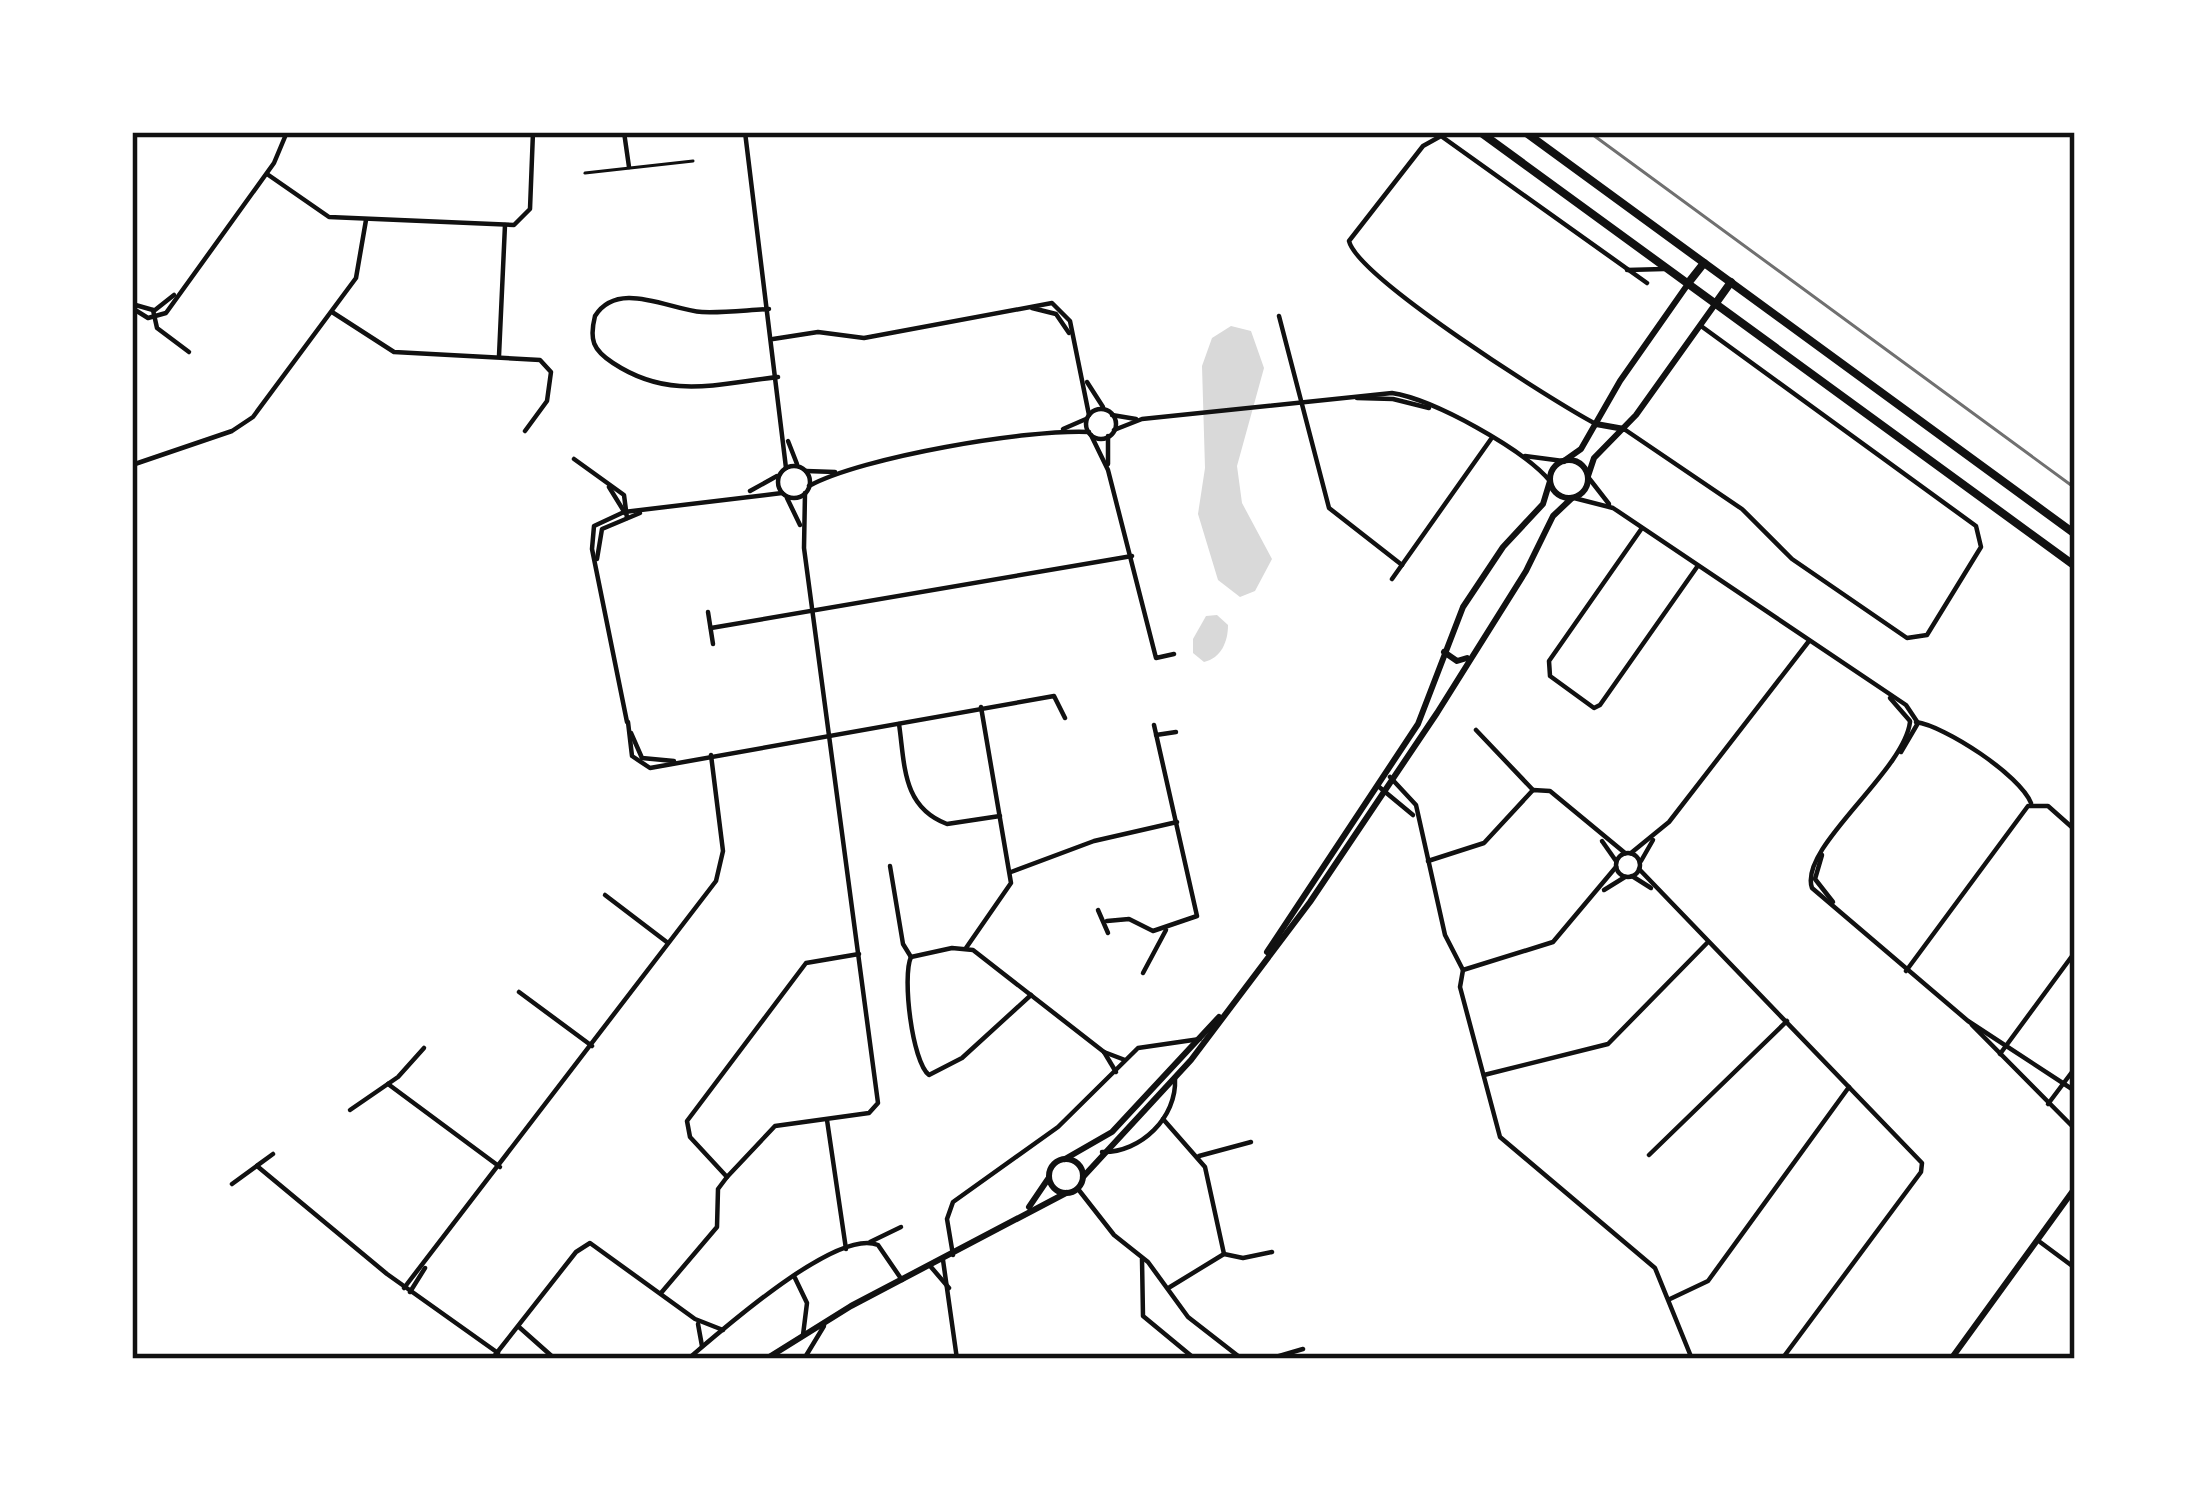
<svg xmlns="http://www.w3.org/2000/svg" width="2207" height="1491" font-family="Helvetica,sans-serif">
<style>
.water{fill:#d9d9d9}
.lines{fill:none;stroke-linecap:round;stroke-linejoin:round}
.service{stroke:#111;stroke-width:3}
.minor{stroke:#111;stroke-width:4.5}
.tertiary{stroke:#111;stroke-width:6}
.trunk{stroke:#111;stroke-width:8}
.rail{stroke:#707070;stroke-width:3}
.neatline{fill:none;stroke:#111;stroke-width:4.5}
</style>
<rect width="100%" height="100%" fill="#fff"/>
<g class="water">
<polygon points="1231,326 1251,331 1264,368 1237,466 1242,503 1272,559 1255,591 1240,597 1218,580 1198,514 1205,468 1202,366 1212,338"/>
<path d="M1217,615L1228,625C1228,642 1221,658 1204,662L1193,653V639L1206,616Z"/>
</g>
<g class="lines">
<polyline class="service" points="585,173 693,161"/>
<g class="minor">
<polyline points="624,132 629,167"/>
<polyline points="745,132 786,468"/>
<polyline points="267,174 329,217 514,225 530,209 533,132"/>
<polyline points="1627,270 1664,269"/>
<polyline points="132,304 153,310"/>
<polyline points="132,308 148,318 166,313 274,163 287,132"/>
<polyline points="1032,308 1056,314 1069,333"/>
<path d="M769,309C747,310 724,313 702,312C670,310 618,279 595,316C589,340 593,350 613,363C669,400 716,384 778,377"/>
<polyline points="153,310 157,328 189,352"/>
<polyline points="155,310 174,295"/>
<polyline points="332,312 394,352 540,360 551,372 547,401 525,431"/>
<polyline points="1279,316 1329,508 1402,565"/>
<polyline points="773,339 818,332 864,338 1052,303 1070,321 1089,415"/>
<polyline points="499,356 505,225"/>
<polyline points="1087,382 1103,407"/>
<polyline points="1357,398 1393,399 1429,408"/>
<circle cx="1101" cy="424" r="15"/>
<polyline points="1112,415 1136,419"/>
<path d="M1596,424C1554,402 1358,278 1349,241L1423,146L1441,136L1647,283"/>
<polyline points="1063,429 1086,419"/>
<polyline points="1624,429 1742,509 1792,559 1907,638 1927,635 1981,547 1976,526 1701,326"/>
<path d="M1114,430L1142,419L1392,393C1433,399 1523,449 1550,481"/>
<polyline points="1091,435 1108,470 1156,658 1174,654"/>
<polyline points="1108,436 1108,464"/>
<polyline points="788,441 797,464"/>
<polyline points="1525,456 1563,461"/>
<polyline points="574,459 624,495 627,518"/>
<polyline points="132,465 232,431 253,417 356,278 366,220"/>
<circle cx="794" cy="482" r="16"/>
<polyline points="806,471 835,472"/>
<polyline points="1588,477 1609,504"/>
<path d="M809,486C862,457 1027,429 1089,432"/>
<polyline points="609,487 625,513"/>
<polyline points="750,491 777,476"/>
<polyline points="787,498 800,525"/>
<polyline points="1574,498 1613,508 1906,705 1918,723 1901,752"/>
<polyline points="1642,528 1549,661 1550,676 1594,708 1600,705 1697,567"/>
<polyline points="597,559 602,529 640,513"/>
<polyline points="1392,579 1491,439"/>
<polyline points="708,612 713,644"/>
<polyline points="711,628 1132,556"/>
<polyline points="1890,698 1910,721"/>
<polyline points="627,722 592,549 594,526 624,512 782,493"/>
<polyline points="628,722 632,756 650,768 1054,696 1065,718"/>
<path d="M1910,722C1904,772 1798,848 1812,888L1968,1021L2075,1091"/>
<path d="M1916,722C1945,726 2020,775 2031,803"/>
<path d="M899,724C905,765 902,807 947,824L1000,816"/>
<polyline points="1476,730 1533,790"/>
<polyline points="631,733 642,758 674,761"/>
<polyline points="1156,735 1176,732"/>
<polyline points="1390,777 1416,805 1445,935 1463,970 1460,987 1500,1137 1655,1268 1692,1359"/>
<polyline points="1378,786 1413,815"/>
<polyline points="1602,841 1616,861"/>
<polyline points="1631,853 1669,822 1809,641"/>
<circle cx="1628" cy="865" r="12"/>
<polyline points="1822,855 1815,879 1833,902"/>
<polyline points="1428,861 1484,843 1533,790 1550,791 1625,853"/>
<polyline points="1641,861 1653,840"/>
<polyline points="890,866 903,944 911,957"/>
<polyline points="1639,869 1922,1163 1921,1172 1782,1359"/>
<polyline points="1011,872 1094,841 1177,822"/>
<polyline points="1632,876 1651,888"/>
<polyline points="1604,890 1625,877"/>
<polyline points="605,895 668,943"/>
<polyline points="1098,910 1108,933"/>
<polyline points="1107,921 1129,919 1153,931 1197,916 1154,725"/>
<polyline points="966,948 1011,883 981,707"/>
<path d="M911,957C902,976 912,1062 929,1075L962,1058L1031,995"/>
<polyline points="911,957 952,948 973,950 1104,1052 1125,1060"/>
<polyline points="1463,970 1553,942 1616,867"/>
<polyline points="1906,971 2028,806 2048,806 2075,830"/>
<polyline points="1143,973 1166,930"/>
<polyline points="519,992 592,1046"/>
<polyline points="1972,1025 2075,1129"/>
<polyline points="1104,1052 1116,1072"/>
<polyline points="2000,1054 2075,952"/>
<polyline points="1484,1075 1608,1044 1708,942"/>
<polyline points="388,1084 500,1167"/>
<polyline points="2048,1104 2075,1068"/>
<polyline points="350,1110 398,1077 424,1048"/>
<polyline points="1163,1119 1205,1167 1224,1254"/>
<polyline points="827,1120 846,1249"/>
<path d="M1102,1152C1141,1153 1177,1117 1175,1079"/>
<polyline points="1649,1155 1787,1021"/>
<polyline points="1199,1156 1251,1142"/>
<polyline points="257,1166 387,1274 498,1353"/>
<polyline points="727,1177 775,1126 869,1113 878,1103 804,548 805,493"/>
<polyline points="232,1184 273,1154"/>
<polyline points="1078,1189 1114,1235 1148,1262 1188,1317 1242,1359"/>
<polyline points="870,1242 901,1227"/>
<polyline points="2040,1242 2075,1268"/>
<polyline points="953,1255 947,1219 953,1202 1058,1127 1138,1048 1200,1039"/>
<polyline points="1142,1259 1143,1316 1195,1359"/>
<polyline points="943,1260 957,1359"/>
<polyline points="931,1267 949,1288"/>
<polyline points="795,1278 807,1303 803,1335"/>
<polyline points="1170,1287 1224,1254 1243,1258 1272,1252"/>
<polyline points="404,1288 716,881 723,851 711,755"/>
<polyline points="410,1292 425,1268"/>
<polyline points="661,1293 717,1227 718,1189 727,1177 690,1137 687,1121 806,963 859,954"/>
<polyline points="1670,1299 1708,1281 1849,1087"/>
<polyline points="698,1324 702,1346"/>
<polyline points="519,1327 555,1359"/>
<polyline points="492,1359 576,1252 590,1243 695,1319 723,1330"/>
<path d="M688,1359C720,1332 837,1227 878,1245L902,1280"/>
<polyline points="804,1359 824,1326"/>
<polyline points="1269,1359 1303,1349"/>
</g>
<g class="tertiary">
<polyline points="1596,424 1624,429"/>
<circle cx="1569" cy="479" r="19"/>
<polyline points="1564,461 1581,449 1620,381 1688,284"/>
<polyline points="1588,476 1594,458 1636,415 1716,303"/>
<polyline points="1444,652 1457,661 1467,658"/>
<polyline points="1267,952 1418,724 1463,607 1503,547 1543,504 1550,481"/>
<polyline points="1065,1159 1112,1132 1219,1017"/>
<circle cx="1066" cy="1176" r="17"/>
<polyline points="1083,1177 1191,1060 1310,902 1437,713 1526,571 1553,516 1572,498"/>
<polyline points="1029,1207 1048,1179"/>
<polyline points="766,1359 851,1306 1066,1193"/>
<polyline points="1951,1359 2075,1188"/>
</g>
<g class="trunk">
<polyline points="1480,132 2075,566"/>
<polyline points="1525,132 2075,534"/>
<polyline points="1689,282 1704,263"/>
<polyline points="1716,303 1731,282"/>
</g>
<polyline class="rail" points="1589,132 2075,488"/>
</g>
<rect width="2207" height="1491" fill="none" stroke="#ffffff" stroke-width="270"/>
<rect x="135" y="135" width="1937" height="1221" class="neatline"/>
</svg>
